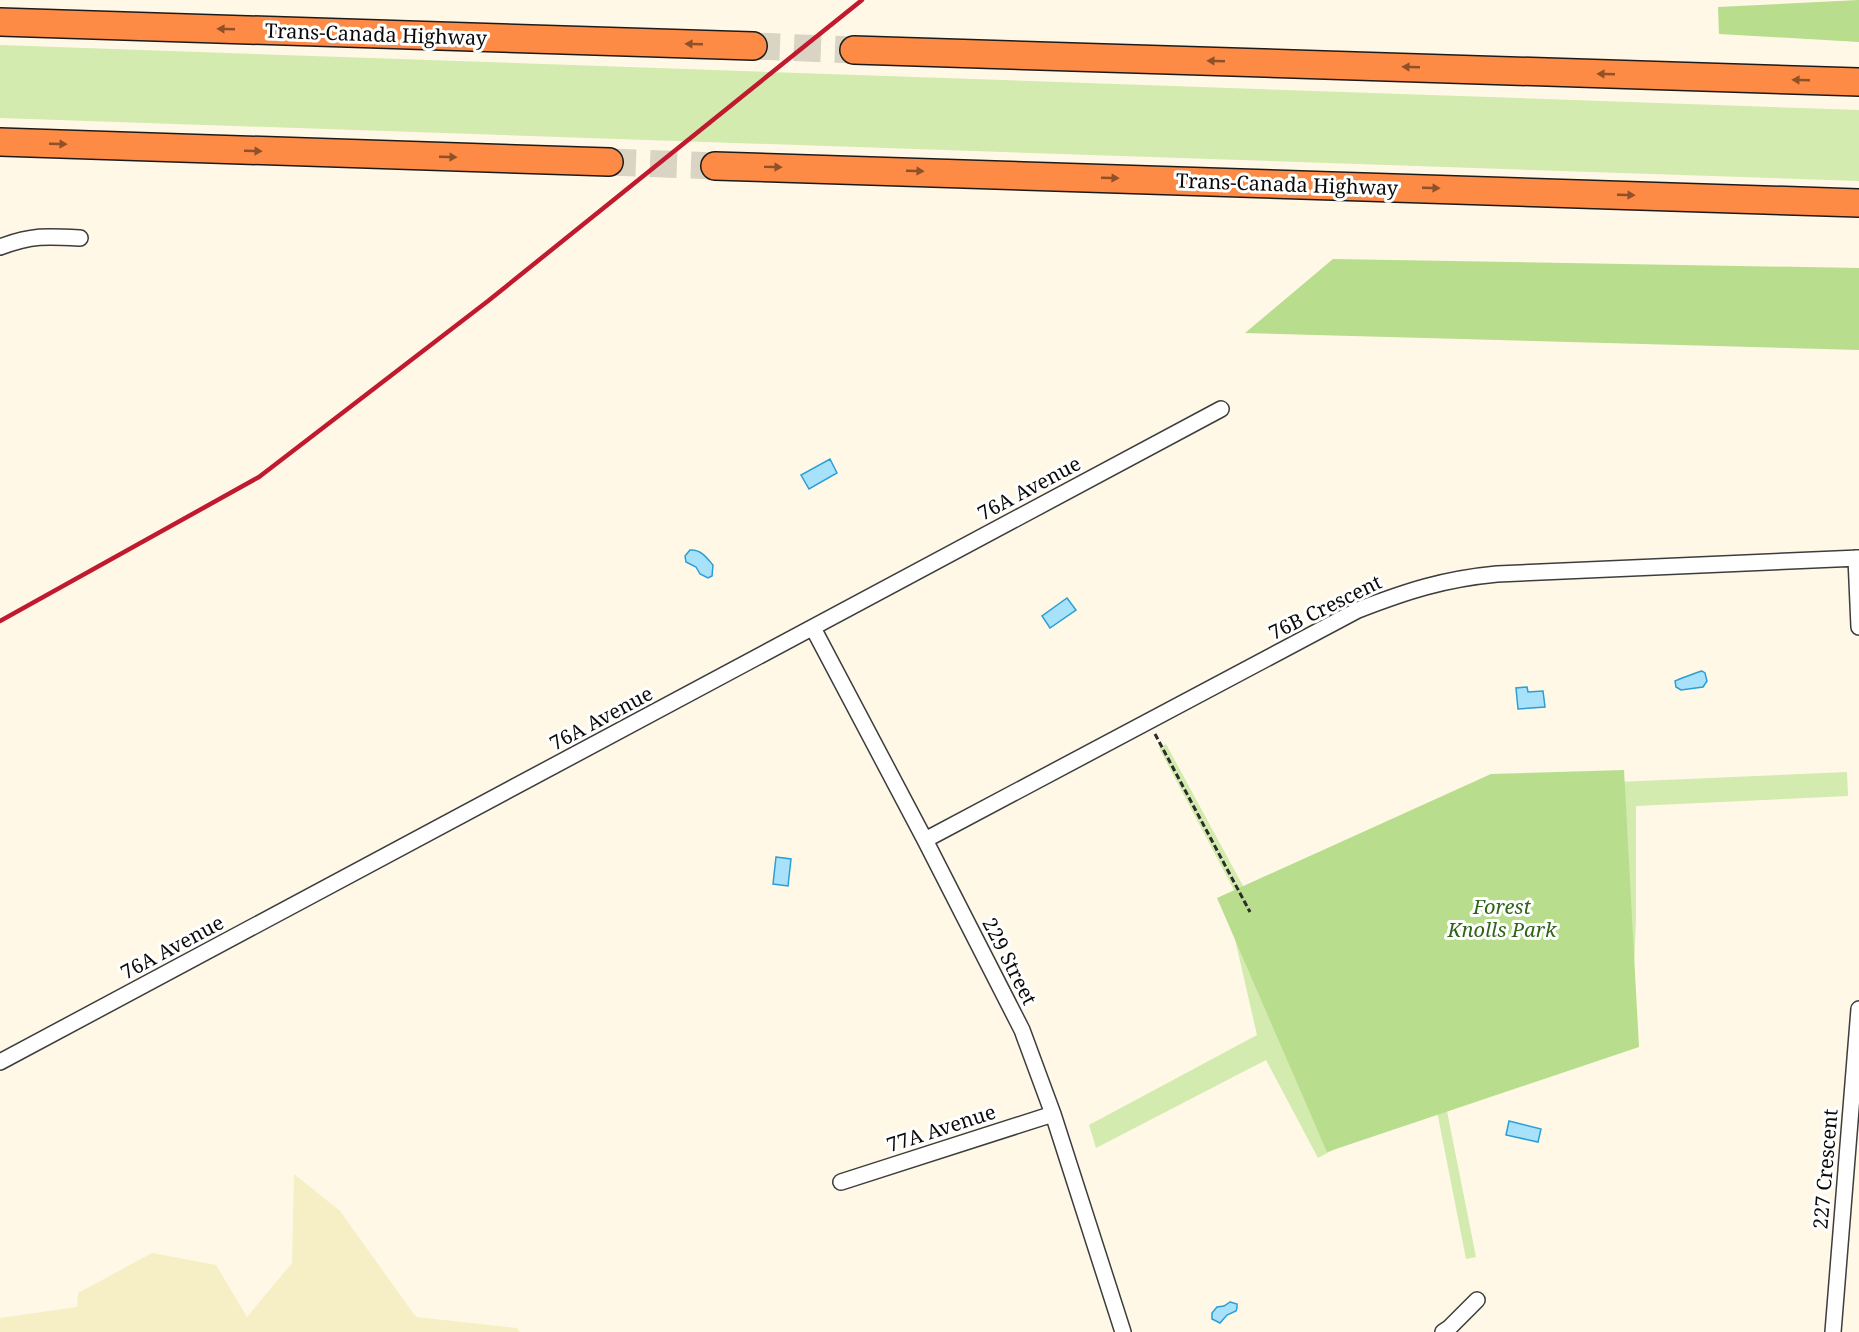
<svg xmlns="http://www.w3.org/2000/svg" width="1859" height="1332" viewBox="0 0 1859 1332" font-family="'Noto Serif',serif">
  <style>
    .farmland { fill: #f6eec5 }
    .green { fill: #d3ebae }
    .forest { fill: #b7dd8d }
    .water { fill: #a7e2fa; stroke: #2a9ed6; stroke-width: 1.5 }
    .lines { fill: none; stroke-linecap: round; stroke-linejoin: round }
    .highway-tunnel { stroke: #dad4c5; stroke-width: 27; stroke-dasharray: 27 14; stroke-linecap: butt }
    .street-casing { stroke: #3d3d3d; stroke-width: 18 }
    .highway-casing { stroke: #1b1b1b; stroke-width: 30 }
    .path { stroke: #2c2c2c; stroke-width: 3; stroke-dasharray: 6 3; stroke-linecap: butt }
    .street { stroke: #fff; stroke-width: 15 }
    .highway { stroke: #fe8b45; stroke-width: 27 }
    .rail { stroke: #c11a2f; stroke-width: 4.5 }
    .oneway { fill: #90512a }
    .labels { text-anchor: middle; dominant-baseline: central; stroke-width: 6; stroke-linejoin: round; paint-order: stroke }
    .street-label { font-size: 20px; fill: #0a0a0a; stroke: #fff }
    .park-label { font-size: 20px; font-style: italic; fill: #2d6417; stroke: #fff }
  </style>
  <rect width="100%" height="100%" fill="#fff8e6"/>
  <path class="farmland" d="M294 1174 340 1211 416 1317 517 1328 520 1332H0V1318L77 1307 78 1293 152 1253 216 1265 247 1317 292 1263Z"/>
  <path class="green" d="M0 45 1859 110V181L0 118Z
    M1166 744 1255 908 1477 788 1847 772 1848 796 1636 806V921L1633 991 1443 1091 1476 1257 1466 1259 1434 1096 1318 1158 1266 1060 1096 1148 1089 1125 1257 1035 1231 922 1246 913 1159 748Z"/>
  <path class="forest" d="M1859 0V42L1719 34 1718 7Z
    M1333 259 1859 268V350L1245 333Z
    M1624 770 1639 1047 1327 1152 1217 898 1491 774Z"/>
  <path class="water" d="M830 459 837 473 809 489 801 475Z
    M690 550C701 549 707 558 713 565L712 576 708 578 700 574 696 567 686 562 685 556Z
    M1067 598 1076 610 1050 628 1042 616Z
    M1702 671 1705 673 1707 681 1703 687 1681 690 1676 687 1675 681C1677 680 1698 672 1702 671Z
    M1527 687 1528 692 1543 691 1545 707 1518 709 1516 688Z
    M776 857 791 859 788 886 773 884Z
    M1509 1121 1541 1129 1538 1142 1506 1135Z
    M1230 1302 1237 1304V1308L1236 1311 1227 1315 1220 1323 1212 1319V1313L1217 1307 1224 1306Z"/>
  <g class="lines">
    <path class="highway-tunnel" d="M753 46 854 50
      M609 162 715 166"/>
    <g class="street-casing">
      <path id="street" d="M0 247C32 235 47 236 80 238
        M1856 558 1859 627
        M813 628 925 840 1022 1030 1053 1114 1123 1332
        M925 840 1358 610C1407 591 1444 579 1497 574L1859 558
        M0 1062 1221 409
        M841 1182 1053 1114
        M1443 1332 1449 1328 1477 1300
        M1833 1332 1859 1009"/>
    </g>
    <g class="highway-casing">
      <path id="highway" d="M0 22 753 46
        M854 50 1859 82
        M0 142 609 162
        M715 166 1859 203"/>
    </g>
    <path class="path" d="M1155 734 1250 912"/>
    <use href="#street" class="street"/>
    <use href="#highway" class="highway"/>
    <path class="rail" d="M0 621 259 477 488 301 862 0"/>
  </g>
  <defs><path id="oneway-solid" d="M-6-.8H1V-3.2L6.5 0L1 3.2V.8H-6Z" transform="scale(1.5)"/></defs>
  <g class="oneway">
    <use href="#oneway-solid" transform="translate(226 29) rotate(-178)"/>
    <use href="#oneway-solid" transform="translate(694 44) rotate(-178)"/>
    <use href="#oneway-solid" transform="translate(1216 61) rotate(-178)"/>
    <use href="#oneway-solid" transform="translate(1411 67) rotate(-178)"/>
    <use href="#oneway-solid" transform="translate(1606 74) rotate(-178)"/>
    <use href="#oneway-solid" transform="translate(1801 80) rotate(-178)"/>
    <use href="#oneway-solid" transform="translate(58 144) rotate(2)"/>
    <use href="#oneway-solid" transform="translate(253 151) rotate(2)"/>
    <use href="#oneway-solid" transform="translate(448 157) rotate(2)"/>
    <use href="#oneway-solid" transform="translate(773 167) rotate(1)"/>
    <use href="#oneway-solid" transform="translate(915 171) rotate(2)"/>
    <use href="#oneway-solid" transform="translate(1110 178) rotate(2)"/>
    <use href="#oneway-solid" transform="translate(1431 188) rotate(2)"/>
    <use href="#oneway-solid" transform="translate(1626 195) rotate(2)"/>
  </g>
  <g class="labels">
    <g class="street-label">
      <text transform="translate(376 34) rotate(2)">Trans-Canada Highway</text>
      <text transform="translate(1287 184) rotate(2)">Trans-Canada Highway</text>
      <text transform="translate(1029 488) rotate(-28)">76A Avenue</text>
      <text transform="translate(1325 607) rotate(-26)">76B Crescent</text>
      <text transform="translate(601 718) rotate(-28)">76A Avenue</text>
      <text transform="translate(172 947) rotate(-28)">76A Avenue</text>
      <text transform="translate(1010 961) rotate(63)">229 Street</text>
      <text transform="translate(941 1128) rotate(-18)">77A Avenue</text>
      <text transform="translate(1825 1169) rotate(-85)">227 Crescent</text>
    </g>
    <g class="park-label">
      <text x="1502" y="906">Forest<tspan x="1502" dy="23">Knolls Park</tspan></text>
    </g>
  </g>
</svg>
